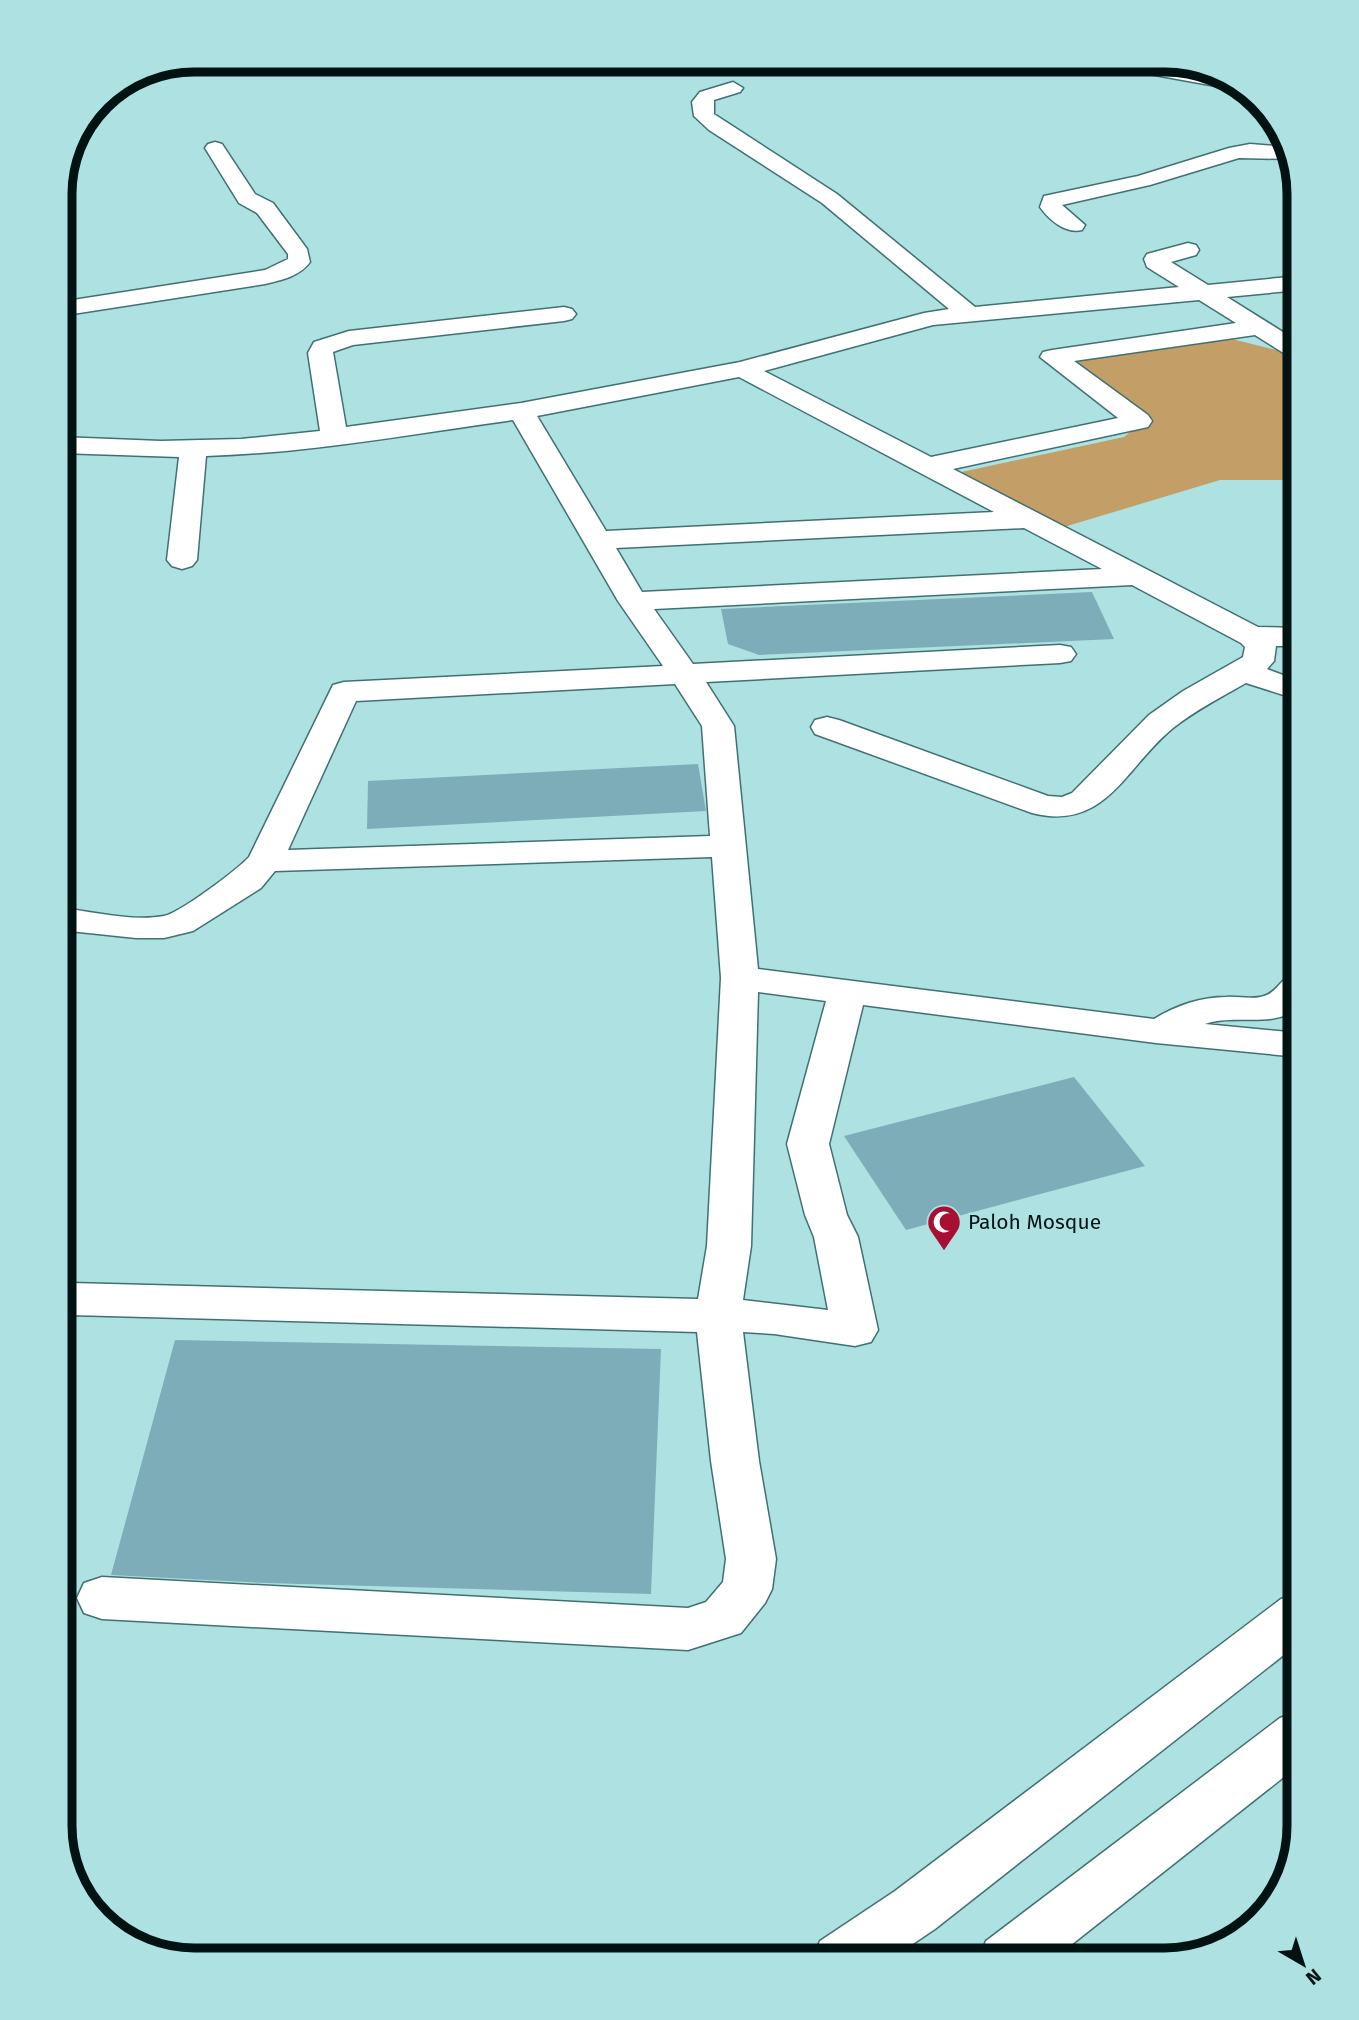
<svg xmlns="http://www.w3.org/2000/svg" width="1359" height="2020" viewBox="0 0 1359 2020" font-family="'Fira Sans',sans-serif">
  <style>
    .green { fill: #c39e66 }
    .building { fill: #7eadba }
    .lines { fill: none; stroke-linecap: round; stroke-linejoin: round }
    .minor-casing { stroke: #407172; stroke-width: 3 }
    .major-casing { stroke: #407172; stroke-width: 3 }
    .minor { fill: #fff; fill-rule: evenodd }
    .major { fill: #fff; fill-rule: evenodd }
    .labels { text-anchor: middle; dominant-baseline: central; stroke-width: 5; stroke-linejoin: round; paint-order: stroke }
    .poi-label { font-size: 21px; fill: #011212; stroke: #ade1e2; text-anchor: start }
    .rim { fill: none; stroke: #011212; stroke-width: 9 }
  </style>
  <rect width="100%" height="100%" fill="#ade1e2"/>
  <path class="green" d="M1224 337 1280 351 1299 363V480H1220L1064 527 957 473 1124 437 1149 417 1065 361Z"/>
  <path class="building" d="M1092 592 1114 639 759 655 728 644 721 609Z
    M698 764 706 811 367 829 368 781Z
    M1074 1077 1145 1166 906 1230 844 1136Z
    M175 1340 661 1349 651 1594 266 1583 111 1575Z"/>
  <g class="lines">
    <g class="minor-casing">
      <path id="minor" d="M1096 60H1133L1229 78 1240 82 1249 92 1105 66 1098 64Z
        M733 82 743 88 740 92 714 100V114L837 194 975 307 1179 287 1147 267 1144 259 1147 254 1188 243 1196 245 1199 250 1196 255 1171 262 1208 285 1299 276V290L1227 297 1299 342V359L1290 357 1255 335 1074 361 1148 415 1152 421 1148 427 953 469 1258 627 1299 628V646H1276L1274 661 1267 669 1299 681V700L1246 683C1221 697 1196 710 1173 728 1125 767 1106 832 1032 813L815 734 811 727 815 720 827 717 839 720 1048 796 1062 797 1072 793 1149 715 1183 691 1243 657 1245 647 1241 643 1132 585 654 609 693 664 1060 645 1071 647 1076 654 1071 661 1060 663 706 682 734 726 758 969 1154 1019C1175 1006 1201 997 1226 997 1238 996 1253 1000 1264 996 1280 991 1279 977 1299 972V1008C1271 1029 1236 1013 1205 1024L1299 1033V1057L1156 1043 863 1005 829 1144 847 1215 858 1237 878 1330 871 1342 855 1346 774 1334 743 1332 759 1461 776 1559 772 1589 765 1603 741 1633 688 1650 102 1619 84 1613 77 1598 84 1583 102 1577 688 1608 706 1602 723 1582 726 1559 711 1461 697 1332 71 1315 60 1318V1286L71 1283 698 1299 707 1246 721 978 712 857 275 871 261 888 193 931 164 938H136L60 930V908C92 911 131 922 164 916 180 913 237 870 249 857L333 685 344 682 663 666 618 601 513 420C411 434 309 453 206 456L197 560 192 566 182 569 172 566 167 560 179 457 60 453V437L161 441 241 439 320 431 308 353 314 342 349 331 564 307 572 309 576 314 572 319 564 321 353 345 333 352 346 427 521 403 740 362 924 313 949 309 822 203 709 130 694 116 692 102 700 92ZM1199 300 1236 323 1052 350 1043 352 1040 357 1118 418 931 457 764 371 933 325ZM739 377 994 512 606 531 537 416ZM1024 528 1102 569 642 592 616 548ZM675 684 702 726 710 836 288 850 356 701ZM758 992 826 1001 787 1144 805 1215 814 1237 828 1310 743 1300 751 1246Z
        M215 142 222 144 255 194 273 203 307 249 310 262C300 276 282 280 265 284L60 316V302L265 270 288 259V254L257 213 239 203 205 148 208 144Z
        M1250 144 1287 147 1290 159 1239 158 1150 185 1062 205 1085 225 1082 230C1066 234 1049 220 1040 207L1044 196 1138 176 1229 148Z"/>
    </g>
    <g class="major-casing">
      <path id="major" d="M1299 1593V1643L935 1929 889 1960H812L820 1941 895 1891 1281 1599Z
        M1299 1711V1765L1052 1960H978L986 1941 1280 1718Z"/>
    </g>
    <use href="#minor" class="minor"/>
    <use href="#major" class="major"/>
  </g>
  <defs>
    <g id="mosque-pin" transform="scale(1.75)"><path d="M0 17L-7.5 6A9.5 9.5 0 1 1 7.5 6Z" fill="#a81033" stroke="#ade1e2"/><path d="M3.5-4.9A6 6 0 1 0 3.5 4.9A5 5 0 1 1 3.5-4.9Z" fill="#fff"/></g>
  </defs>
  <g fill-rule="evenodd">
    <use href="#mosque-pin" x="944" y="1222"/>
  </g>
  <g class="labels">
    <g class="poi-label">
      <text x="968" y="1222">Paloh Mosque</text>
    </g>
  </g>
  <path d="M0 0H1359V2020H0ZM194 72H1165A122 122 0 0 1 1287 194V1826A122 122 0 0 1 1165 1948H194A122 122 0 0 1 72 1826V194A122 122 0 0 1 194 72Z" fill="#ade1e2" fill-rule="evenodd"/>
  <path class="rim" d="M194 72H1165A122 122 0 0 1 1287 194V1826A122 122 0 0 1 1165 1948H194A122 122 0 0 1 72 1826V194A122 122 0 0 1 194 72Z"/>
  <g transform="translate(1303 1964) rotate(141)" stroke="#ade1e2" stroke-width="5" paint-order="stroke">
  <path d="M0-5L12 26L0 18L-12 26Z" fill="#011212"/>
  <text y="-10" font-size="19" font-weight="bold" text-anchor="middle" fill="#011212">N</text>
  </g>
</svg>
